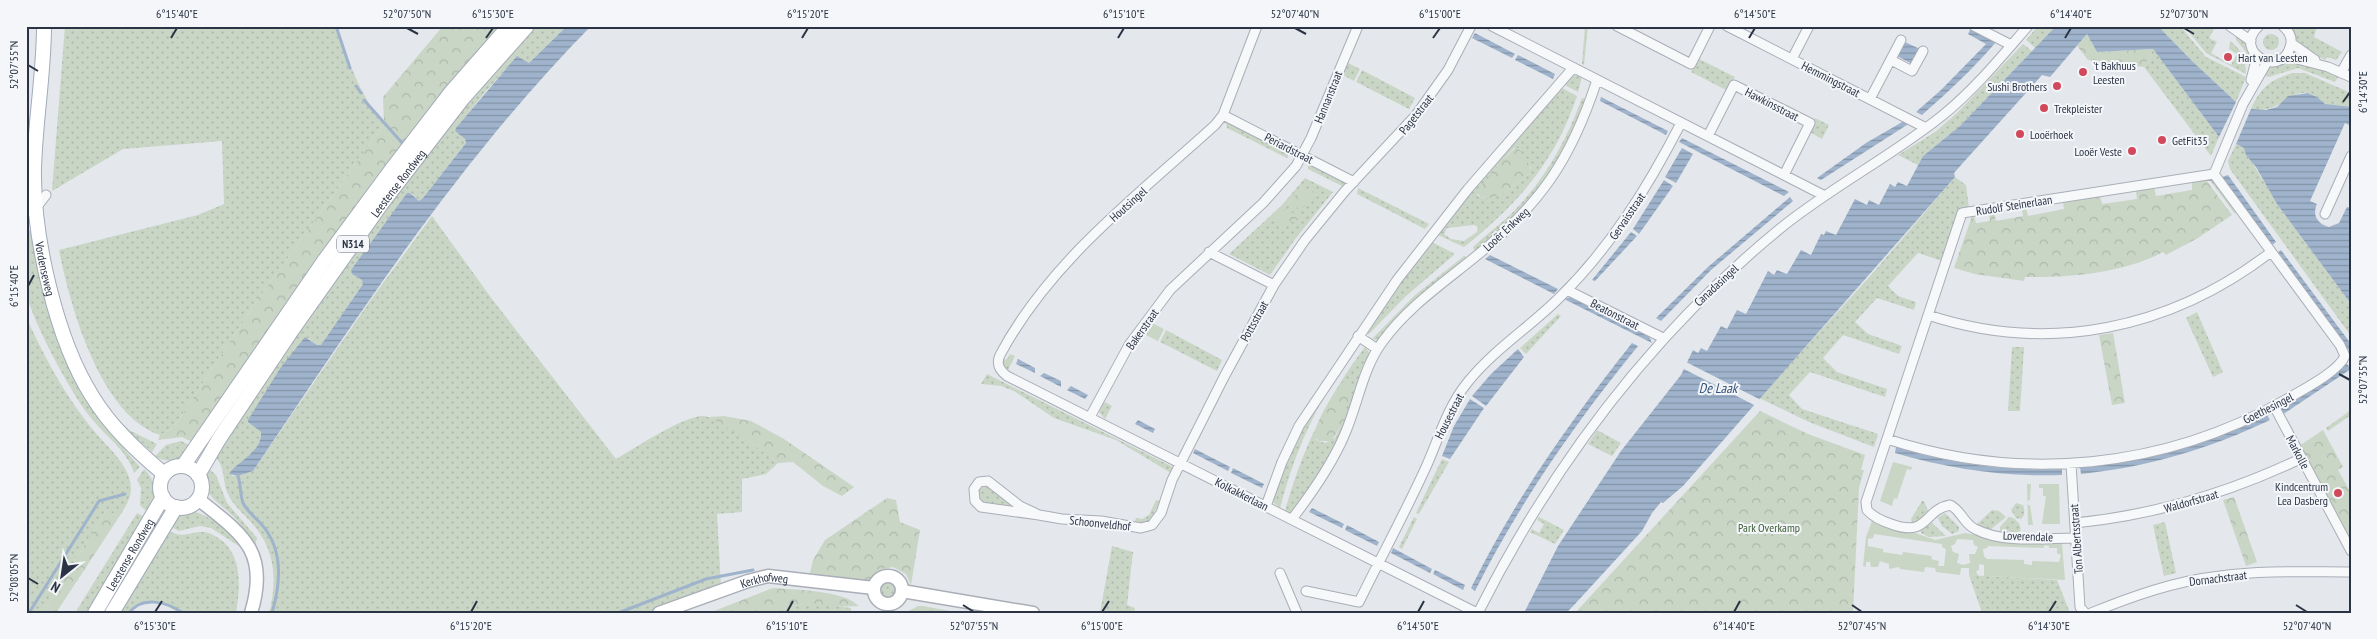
<svg xmlns="http://www.w3.org/2000/svg" width="2377" height="639" viewBox="0 0 2377 639" font-family="'PT Sans Narrow',sans-serif">
  <style>
    .grass { fill: url(#grass-dots); fill-rule: evenodd }
    .forest { fill: url(#forest-crowns) }
    .garden { fill: #c9d6c5; fill-rule: evenodd }
    .water { fill: url(#water-rules) }
    .pier { fill: #e4e7ec }
    .lines { fill: none; stroke-linecap: round; stroke-linejoin: round }
    .stream { stroke: #9fb4cc; stroke-width: 3 }
    .street-casing { stroke: #a9aeb7; stroke-width: 11 }
    .secondary-casing { stroke: #a9aeb7; stroke-width: 15 }
    .primary-casing { stroke: #a3abb8; stroke-width: 16 }
    .street { stroke: #f7f8fa; stroke-width: 9 }
    .secondary { stroke: #fff; stroke-width: 12 }
    .primary { stroke: #fff; stroke-width: 14 }
    .ticks { fill: none; stroke: #2b3445; stroke-width: 2 }
    .poi-dot { fill: #d1495b; stroke: #f4f6f9; stroke-width: 2 }
    .labels { text-anchor: middle; dominant-baseline: central; stroke-width: 4; stroke-linejoin: round; paint-order: stroke }
    .shield { fill: #f4f6f9; stroke: #676e7b; stroke-width: 1 }
    .shield-label { font-size: 11px; font-weight: bold; fill: #2b3445 }
    .poi-label { font-size: 12px; fill: #2b3445; stroke: #f4f6f9; text-anchor: start }
    .street-label { font-size: 12px; fill: #2b3445; stroke: #f4f6f9 }
    .park-label { font-size: 12px; fill: #3f6138; stroke: #f4f6f9 }
    .water-label { font-size: 14px; font-style: italic; fill: #34527a; stroke: #f4f6f9 }
    .neatline { fill: none; stroke: #2b3445; stroke-width: 2 }
    .ticks-label { font-size: 12px; text-anchor: middle; fill: #2b3445 }
  </style>
  <defs>
    <pattern id="grass-dots" width="8" height="8" patternUnits="userSpaceOnUse" patternTransform="scale(1.25)"><rect width="8" height="8" fill="#c9d6c5"/><path d="M2 2h.1M6 6h.1" fill="none" stroke="#adb8ab" stroke-width="1.8" stroke-linecap="round"/></pattern>
    <pattern id="forest-crowns" width="20" height="18" patternUnits="userSpaceOnUse" patternTransform="scale(1.25)"><rect width="20" height="18" fill="#c9d6c5"/><path d="M2 6a3 3 0 1 1 6 0M12 15a3 3 0 1 1 6 0" fill="none" stroke="#adb8ab"/></pattern>
    <pattern id="water-rules" width="6" height="5" patternUnits="userSpaceOnUse" patternTransform="scale(1.25)"><rect width="6" height="5" fill="#9fb4cc"/><path d="M0 2.5h6" fill="none" stroke="#8293a7"/></pattern>
  </defs>
  <rect width="100%" height="100%" fill="#e4e7ec"/>
  <path class="grass" d="M65 26H337C348 61 360 95 384 124L254 305 178 421 171 429 160 435C100 415 70 306 59 250L198 215 224 204 222 141 123 149 52 191Z
    M531 26H567L529 63 517 57 485 92 455 131 465 139 466 143 423 198 419 201 411 193 351 270 352 274 362 280 363 284 321 345H317L308 338 248 422 261 432C262 448 244 464 231 471L232 476H238L253 471 370 301 432 216 492 299 616 459C635 448 683 416 703 416 721 417 763 452 778 463L766 474 742 479V512L717 514 721 586 647 613H269C277 583 276 554 256 528 247 516 233 507 227 492 222 479 226 464 212 455L419 159Z
    M1585 26H1588L1584 65 1582 64Z
    M2038 26H2056L2035 48 2026 40Z
    M2158 26H2180L2206 57 2246 77 2236 102 2191 60Z
    M2184 26H2210L2214 29 2209 38 2217 42 2211 53 2231 65 2237 54 2229 49 2230 41C2242 49 2246 61 2246 74L2206 53Z
    M2290 26H2317L2314 37 2342 52 2336 60 2327 57 2325 60C2308 51 2294 47 2290 26Z
    M2263 42a8 8 0 1 1 16 0a8 8 0 1 1-16 0Z
    M2236 35C2249 44 2253 52 2250 68L2246 52 2236 40Z
    M2023 44 2032 51 1960 126 1923 156 1918 165 1898 155 1935 132 1957 113Z
    M2153 49 2219 137 2211 156 2144 67Z
    M1697 58 1735 77 1728 91 1691 72Z
    M2287 61 2307 64 2338 77 2335 82 2298 68 2269 77 2263 75 2268 68Z
    M1348 63 1360 69 1354 81 1343 75Z
    M1362 70 1415 98 1409 109 1356 82Z
    M2293 73H2305L2351 93V107C2342 107 2331 108 2324 103 2319 100 2315 94 2308 93 2287 90 2282 114 2251 109 2260 88 2271 79 2293 73Z
    M1574 75 1582 77 1578 92 1563 84Z
    M1560 87 1577 96C1555 162 1518 204 1464 247L1436 234 1493 162 1498 166 1477 195 1480 197C1497 203 1516 183 1529 174L1531 168 1520 149 1514 148 1504 159 1499 155ZM1474 225 1478 227 1477 232 1464 241 1451 239 1444 234 1447 228Z
    M1582 98 1587 100 1572 140 1534 198 1475 253 1473 247C1485 235 1499 226 1511 214 1544 181 1566 142 1582 98Z
    M1815 118 1829 125 1822 139 1808 131Z
    M1226 123H1230L1289 153 1287 158 1227 128Z
    M2236 144 2244 148 2262 179 2272 191 2277 204 2351 304V336L2230 169 2228 161Z
    M1309 163 1343 181 1345 185 1342 186 1308 169Z
    M1955 177 1966 185 1969 208 1960 209 1942 261 1918 253 1888 286 1898 296 1916 302 1914 310 1877 298 1855 322 1868 334 1902 346 1899 354 1843 335 1823 358 1837 372 1887 389 1885 397 1810 372 1789 395 1802 409 1878 434 1874 447 1809 422 1759 398 1872 274Z
    M1305 178 1333 192 1296 238 1270 275 1229 254 1282 205ZM1302 188 1317 195 1287 204Z
    M2209 179 2215 181 2236 210 2235 214Z
    M1358 188 1429 224 1425 229 1357 194Z
    M26 227 31 232C46 332 73 392 140 467L134 473C127 449 102 434 88 414 71 393 30 317 26 291 23 271 26 247 26 227Z
    M1430 241 1455 254 1406 296 1368 335 1367 329Z
    M1464 256 1469 258 1379 341 1372 339 1414 296Z
    M2197 312 2223 372 2213 377 2186 318Z
    M1558 314 1561 316 1526 354 1520 348Z
    M26 317C47 362 69 404 103 441 115 454 131 470 131 489 131 499 124 509 119 517L106 510 43 613H26Z
    M1166 330 1222 360 1217 371 1160 342Z
    M1358 344C1359 349 1339 374 1334 381 1308 421 1292 463 1280 508L1274 503C1273 494 1277 486 1280 477 1298 428 1329 387 1358 344Z
    M1365 347 1371 355 1348 419 1344 417 1343 382 1315 430 1316 440 1325 443 1335 438 1340 426 1344 427C1331 459 1313 486 1292 513L1285 511C1302 450 1327 397 1365 347Z
    M2012 347H2024L2020 411H2008Z
    M1010 354 1015 356 1008 370 1002 365 1003 360 1007 359Z
    M987 374 1173 467 1171 473 1116 440 1054 418 1014 391 1001 386 981 384Z
    M1103 401 1112 406 1105 419 1099 412Z
    M2351 410V415L2328 431 2326 428Z
    M111 413 129 430 157 444 152 452 124 427Z
    M1597 430 1621 443 1612 456 1588 444Z
    M181 441 193 447 178 461 163 460 155 456 166 445Z
    M1442 459 1449 462 1419 514 1416 513Z
    M206 466 216 475 227 503 257 538 255 547C249 536 243 527 235 518 217 499 199 496 206 466Z
    M144 469C158 482 156 498 149 514L140 505 141 488 137 480Z
    M988 486 1013 505V507L981 502 978 498 979 491 983 487Z
    M1156 500 1160 501 1153 515 1154 518 1148 522 1134 524 1136 518 1142 519 1149 515Z
    M1922 501H1924L1929 513 1915 524H1912L1911 519Z
    M2016 503 2023 505C2025 510 2025 516 2021 519L2016 518 2011 510Z
    M1992 510 1999 511 2006 517 1990 530 1976 525Z
    M192 511C213 516 232 535 245 550L211 528 200 526 179 531 169 526 178 514Z
    M137 513 147 518 87 613H75Z
    M1945 513 1959 527V531L1952 534 1942 526 1938 518Z
    M1414 517 1417 519 1402 549 1399 547Z
    M1539 517 1564 530 1555 544 1530 532 1532 529 1539 533 1544 524 1537 520Z
    M2009 517C2015 517 2023 526 2020 531L2016 533 2000 531V527Z
    M2165 522 2176 573 2164 576 2153 525Z
    M1932 523 1946 536 1929 537 1921 533V530Z
    M165 529C185 540 185 532 203 532 210 532 215 536 221 540 243 557 240 588 236 613H179L164 604 154 602 134 606 127 613H113Z
    M1112 546 1133 552 1127 605 1135 608 1134 613H1100Z
    M1969 575 2057 580 2070 613H1982Z
    M881 590a7 7 0 1 1 14 0a7 7 0 1 1-14 0Z
    M811 603 851 608V613H788L794 606Z"/>
  <path class="forest" d="M443 26H504L196 444 182 437 158 440 160 435 171 429 178 421 254 305 384 124 383 97Z
    M2087 34 2097 52 2153 49 2144 67 2088 60 2077 46Z
    M1516 147C1523 150 1529 163 1531 170L1529 174C1516 183 1497 203 1480 197L1477 192 1498 166 1493 162 1499 155 1504 159Z
    M2206 180 2232 215 2198 238 2166 255 2163 252C2125 273 2067 278 2025 277L2024 281 1975 274 1954 268 1972 216H1974L1976 223 1990 221 1989 214 1994 213 1996 221 2023 216 2022 209 2026 208 2028 216 2064 209 2063 202 2100 196 2102 204 2137 199 2136 191 2154 187 2156 196 2192 190V182Z
    M1302 188 1317 194 1301 209 1287 204Z
    M1284 209 1304 218 1283 225 1272 217Z
    M1152 323 1164 329 1158 341 1146 335Z
    M2113 333 2125 403 2112 405 2099 335Z
    M1345 381 1350 383 1351 391 1344 416 1348 419 1344 427 1340 426 1332 441H1319L1314 437C1314 426 1335 387 1345 381Z
    M1760 411 1808 434 1865 455 1861 470H1864L1859 488 1853 613H1575Z
    M724 416 751 421 784 439 854 487 842 496 823 486 793 462 778 463 746 439 709 417Z
    M2323 430 2343 467 2338 470 2351 493V541L2299 446Z
    M2234 497 2257 562 2246 566 2223 500Z
    M887 498 896 500 900 522 920 530 911 585 906 574 893 567 878 570 869 582 810 573 813 560 825 540Z
    M106 510 119 517 56 613H43Z
    M773 588C796 590 843 590 859 606L833 607 811 603 794 606 788 613H709Z
    M918 606H923L961 613H905Z"/>
  <path class="garden" d="M1893 462 1912 467 1911 470 1907 469 1897 499 1894 498 1892 506 1880 501Z
    M2027 484H2031L2030 500 2027 501 2028 505H2030L2033 525H2028Z
    M2039 484H2059L2060 524H2042L2046 496H2043V488H2039Z
    M1873 518 1935 540 1965 533 2012 542 2062 543 2065 580 1984 576V565L1979 564V570L1976 571 1978 576 1969 575V568H1961L1960 575 1936 572 1935 568 1925 567 1924 572 1900 569 1899 567 1889 569V564L1880 561 1878 567H1871L1870 562H1866V567L1863 566 1866 537ZM1874 534 1942 544V547L1946 549 1944 566H1938L1939 561 1931 559 1932 556 1903 552 1902 555 1883 552V549L1868 546V539L1873 538ZM1957 539 1973 540 1974 545 1978 547 1975 554H1969L1970 563 1963 565 1957 563 1959 554 1953 552 1951 546 1955 544ZM2045 545 2049 546V548H2057V553L2061 555 2059 562 2032 561V565L2024 564V560L1987 559 1984 556 1983 549 1987 548 1988 546 2043 548Z"/>
  <path class="water" d="M567 26H591C460 159 357 317 253 471L238 476 229 474C236 462 262 453 261 432L248 422V420L281 367 305 337 317 345H321L363 284 362 280 352 274 351 270 407 193H410L419 201 423 198 466 143 465 139 455 131 456 128 517 56 529 63Z
    M2056 26H2158L2191 60 2236 102 2219 137 2153 49 2097 52 2087 34 2050 77 2042 75 1962 164 1954 173 1955 177 1683 486 1663 503 1661 502 1652 513 1642 531 1575 604 1566 613H1524L1558 546 1621 451 1681 375 1693 350 1698 353 1701 348 1707 351 1721 326 1727 329 1737 310 1746 314 1768 271 1774 275 1777 270 1787 274 1801 250 1811 255 1821 234 1824 235 1826 231 1836 235 1855 199 1867 205 1869 200 1879 205 1890 184 1895 187 1898 182 1907 186 1923 156 1960 126Z
    M1971 28 1996 42C1973 69 1948 92 1922 115L1916 112 1941 90 1986 44 1968 34Z
    M1475 33 1515 54 1512 58 1472 38Z
    M1905 42 1920 49 1912 64 1897 56Z
    M1518 55 1555 74 1553 79 1515 60Z
    M2308 93 2317 97 2325 104 2351 107V126L2345 123 2310 201 2317 204C2312 215 2317 224 2329 227L2339 223 2347 207 2351 208V304L2277 204 2256 167 2246 155 2244 148 2236 144 2251 109 2266 110 2277 107 2288 96Z
    M1601 97 1668 131 1666 135 1600 101Z
    M1904 121 1910 123 1821 180 1817 178 1866 143Z
    M1682 138 1789 192 1784 196 1679 142Z
    M1682 148 1693 154 1676 183 1665 177Z
    M2228 175 2276 242 2272 245 2222 177Z
    M1664 180 1673 186 1639 234 1633 229Z
    M1790 197 1793 201 1711 270 1661 321 1656 318 1708 267Z
    M1631 232 1637 236 1595 281 1592 280Z
    M2281 250 2351 344V353L2278 252Z
    M1490 255 1558 289 1554 294 1485 259Z
    M1571 297 1649 336 1652 343 1564 299Z
    M1632 343 1638 346C1575 423 1520 502 1475 591L1471 588C1515 499 1570 421 1632 343Z
    M1518 349 1524 357 1486 406 1472 396 1491 374Z
    M1018 359 1035 368V373L1016 364Z
    M2347 364 2351 369 2282 415 2279 408Z
    M1044 373 1061 381V387L1040 376Z
    M1071 386 1088 395 1085 399 1067 390Z
    M1470 399 1484 408 1450 459 1442 456 1454 426Z
    M2267 415 2270 420C2209 449 2148 467 2081 474L2080 467C2146 461 2208 443 2267 415Z
    M1138 420 1155 429 1153 433 1135 424Z
    M1896 447C1950 464 2006 471 2062 469V475C2006 477 1949 469 1895 453Z
    M1195 449 1230 467 1228 471 1193 453Z
    M1233 468 1264 484 1262 488 1231 473Z
    M1312 508 1344 524 1342 528 1309 512Z
    M1347 525 1379 542 1377 546 1345 530Z
    M1393 548 1432 569 1430 573 1391 553Z
    M1435 570 1465 585 1463 590 1433 574Z"/>
  <path class="pier" d="M1684 361 1761 400 1756 406 1682 368Z"/>
  <g class="lines">
    <path class="stream" d="M336 26 350 68
      M356 86 361 93
      M364 100 403 144
      M238 476C241 485 240 495 243 503 248 513 260 521 266 530 283 554 280 586 272 613
      M29 613 99 501 125 494
      M129 613C142 595 167 602 183 613
      M618 613 706 579 753 570"/>
    <g class="street-casing">
      <path id="street" d="M1257 26 1223 115 1215 125C1137 196 1050 261 1000 355 996 364 999 370 1007 376L1477 613
        M1492 26 1823 195
        M1617 26 1691 64 1710 26
        M1727 26 1926 128
        M1974 26 2011 45
        M2230 26 2251 41
        M2259 26C2231 51 2281 80 2290 47 2293 39 2290 32 2283 26
        M2291 43 2315 60
        M2286 56 2328 67 2351 77
        M1792 59 1809 26
        M1891 60 1912 71 1923 51
        M2341 73 2351 55
        M2251 80 2257 56
        M1870 99 1901 40
        M1223 115 1354 182
        M1708 136 1734 85 1810 123 1784 175
        M2214 174 2243 104 2267 62
        M26 212 36 208 46 195
        M2325 214 2351 156
        M1209 252 1274 285
        M1567 290 1663 338
        M1928 315C2049 355 2171 329 2271 252
        M1358 336 1377 349
        M2274 406 2351 551
        M1090 417 1129 345 1170 290 1263 203 1296 166 1311 138 1358 26
        M1887 439C2022 483 2164 469 2287 399 2302 390 2338 372 2345 356L2340 345 2214 174
        M2071 464 2080 607 2085 613
        M1266 506 1282 462 1299 426 1397 280 1468 189 1573 68
        M1039 515 981 507 975 501 974 489 979 482 988 481 1020 506 1039 515 1062 519 1101 521 1141 528 1152 525 1161 513 1172 480 1224 377 1274 285 1305 240 1345 191 1416 115 1448 70 1471 26
        M1292 519C1312 493 1331 466 1344 436 1358 405 1362 369 1383 341 1408 307 1442 284 1475 257 1540 205 1571 160 1597 80
        M2075 523C2156 515 2229 493 2302 458
        M2075 538C2044 538 2004 544 1975 529 1964 524 1961 510 1950 505 1923 510 1929 538 1891 524 1882 521 1873 517 1867 510L1866 502 1962 213 2214 174
        M1280 573 1297 613
        M1306 591 1359 602C1381 557 1405 513 1426 467 1439 438 1447 408 1467 383 1493 350 1530 327 1559 298 1611 247 1648 187 1681 123
        M1478 613C1553 464 1653 332 1782 227 1833 186 1892 156 1943 115 1975 89 2001 57 2028 26
        M2091 613C2133 596 2175 581 2220 576 2263 570 2307 572 2351 572"/>
    </g>
    <g class="secondary-casing">
      <g id="secondary">
        <path d="M198 499C242 534 270 551 251 613"/>
        <circle cx="888" cy="590" r="14"/>
        <path d="M902 591 1033 613"/>
        <path id="s1" d="M659 613 748 581 768 576 874 588"/>
      </g>
    </g>
    <g class="primary-casing">
      <g id="primary">
        <path id="s2" d="M44 26C44 74 35 122 34 170 33 237 56 339 92 396 110 426 137 451 164 474"/>
        <path d="M183 466 324 261 392 169 452 91 509 26"/>
        <circle cx="181" cy="487" r="21"/>
        <path id="s3" d="M198 475 219 439 290 333 382 203 463 98 527 26"/>
        <path id="s4" d="M95 613 163 497"/>
        <path d="M112 613 176 507"/>
      </g>
    </g>
    <use href="#street" class="street"/>
    <use href="#secondary" class="secondary"/>
    <use href="#primary" class="primary"/>
  </g>
  <path class="ticks" d="M407 28 418 34M1295 28 1306 34M2184 28 2194 34M171 38 177 28M486 38 493 28M802 38 808 28M1118 38 1124 28M1433 38 1440 28M1749 38 1755 28M2065 38 2071 28M28 65 38 71M2343 102 2350 92M28 286 34 275M2339 374 2350 380M28 578 38 584M963 605 974 612M1852 605 1862 612M2296 605 2307 612M155 612 162 601M471 612 477 601M787 612 793 601M1102 612 1109 601M1418 612 1424 601M1734 612 1740 601M2049 612 2056 601"/>
  <g class="poi-dot">
    <circle cx="2228" cy="57" r="5"/>
    <circle cx="2083" cy="72" r="5"/>
    <circle cx="2057" cy="86" r="5"/>
    <circle cx="2044" cy="108" r="5"/>
    <circle cx="2020" cy="134" r="5"/>
    <circle cx="2162" cy="140" r="5"/>
    <circle cx="2132" cy="151" r="5"/>
    <circle cx="2338" cy="493" r="5"/>
  </g>
  <g class="labels">
    <rect class="shield" x="337" y="235.5" width="32" height="17" rx="4"/>
    <g class="shield-label">
      <text x="353" y="244">N314</text>
    </g>
    <g class="poi-label">
      <text x="2238" y="57">Hart van Leesten</text>
      <text x="2093" y="65">'t Bakhuus<tspan x="2093" dy="14">Leesten</tspan></text>
      <text x="2047" y="86" text-anchor="end">Sushi Brothers</text>
      <text x="2054" y="108">Trekpleister</text>
      <text x="2030" y="134">Looërhoek</text>
      <text x="2172" y="140">GetFit35</text>
      <text x="2122" y="151" text-anchor="end">Looër Veste</text>
      <text x="2328" y="486" text-anchor="end">Kindcentrum<tspan x="2328" dy="14">Lea Dasberg</tspan></text>
    </g>
    <g class="street-label">
      <text transform="translate(1831 79) rotate(27)">Hemmingstraat</text>
      <text transform="translate(1328 97) rotate(-68)">Hannanstraat</text>
      <text transform="translate(1772 104) rotate(27)">Hawkinsstraat</text>
      <text transform="translate(1416 114) rotate(-52)">Pagetstraat</text>
      <text transform="translate(1289 148) rotate(27)">Periardstraat</text>
      <text stroke="none"><textPath href="#s3" startOffset="354">Leestense Rondweg</textPath></text>
      <text transform="translate(1128 204) rotate(-42)">Houtsingel</text>
      <text transform="translate(2014 205) rotate(-9)">Rudolf Steinerlaan</text>
      <text transform="translate(1627 216) rotate(-56)">Gervaisstraat</text>
      <text transform="translate(1506 229) rotate(-43)">Looër Enkweg</text>
      <text stroke="none"><textPath href="#s2" startOffset="244">Vordenseweg</textPath></text>
      <text transform="translate(1716 285) rotate(-43)">Canadasingel</text>
      <text transform="translate(1615 314) rotate(27)">Beatonstraat</text>
      <text transform="translate(1254 321) rotate(-61)">Pottsstraat</text>
      <text transform="translate(1142 329) rotate(-55)">Bakerstraat</text>
      <text transform="translate(2268 408) rotate(-27)">Goethesingel</text>
      <text transform="translate(1449 416) rotate(-63)">Housestraat</text>
      <text transform="translate(2298 452) rotate(62)">Markolle</text>
      <text transform="translate(1242 494) rotate(27)">Kolkakkerlaan</text>
      <text transform="translate(2191 501) rotate(-16)">Waldorfstraat</text>
      <text transform="translate(1100 523) rotate(6)">Schoonveldhof</text>
      <text transform="translate(2028 536) rotate(2)">Loverendale</text>
      <text transform="translate(2076 539) rotate(-94)">Ton Albertsstraat</text>
      <text stroke="none"><textPath href="#s4" startOffset="68">Leestense Rondweg</textPath></text>
      <text transform="translate(2218 578) rotate(-7)">Dornachstraat</text>
      <text stroke="none"><textPath href="#s1" startOffset="111">Kerkhofweg</textPath></text>
    </g>
    <g class="park-label">
      <text x="1769" y="527">Park Overkamp</text>
    </g>
    <g class="water-label">
      <text x="1718" y="388">De Laak</text>
    </g>
  </g>
  <rect width="2377" height="639" fill="none" stroke="#f4f6f9" stroke-width="55"/>
  <g transform="translate(62 576) rotate(210)" stroke="#f4f6f9" stroke-width="4" paint-order="stroke">
  <path d="M0-4L9 19L0 12L-9 19Z" fill="#2b3445"/>
  <text y="-8" font-size="14" font-weight="bold" text-anchor="middle" fill="#2b3445">N</text>
  </g>
  <rect x="28" y="28" width="2322" height="584" class="neatline"/>
  <g class="ticks-label">
    <text x="177" y="18">6°15'40"E</text>
    <text x="407" y="18">52°07'50"N</text>
    <text x="493" y="18">6°15'30"E</text>
    <text x="808" y="18">6°15'20"E</text>
    <text x="1124" y="18">6°15'10"E</text>
    <text x="1295" y="18">52°07'40"N</text>
    <text x="1440" y="18">6°15'00"E</text>
    <text x="1755" y="18">6°14'50"E</text>
    <text x="2071" y="18">6°14'40"E</text>
    <text x="2184" y="18">52°07'30"N</text>
    <text transform="translate(14 65) rotate(-90)" y="4">52°07'55"N</text>
    <text transform="translate(2363 92) rotate(-90)" y="4">6°14'30"E</text>
    <text transform="translate(14 286) rotate(-90)" y="4">6°15'40"E</text>
    <text transform="translate(2363 380) rotate(-90)" y="4">52°07'35"N</text>
    <text transform="translate(14 578) rotate(-90)" y="4">52°08'05"N</text>
    <text x="155" y="630">6°15'30"E</text>
    <text x="471" y="630">6°15'20"E</text>
    <text x="787" y="630">6°15'10"E</text>
    <text x="974" y="630">52°07'55"N</text>
    <text x="1102" y="630">6°15'00"E</text>
    <text x="1418" y="630">6°14'50"E</text>
    <text x="1734" y="630">6°14'40"E</text>
    <text x="1862" y="630">52°07'45"N</text>
    <text x="2049" y="630">6°14'30"E</text>
    <text x="2307" y="630">52°07'40"N</text>
  </g>
</svg>
